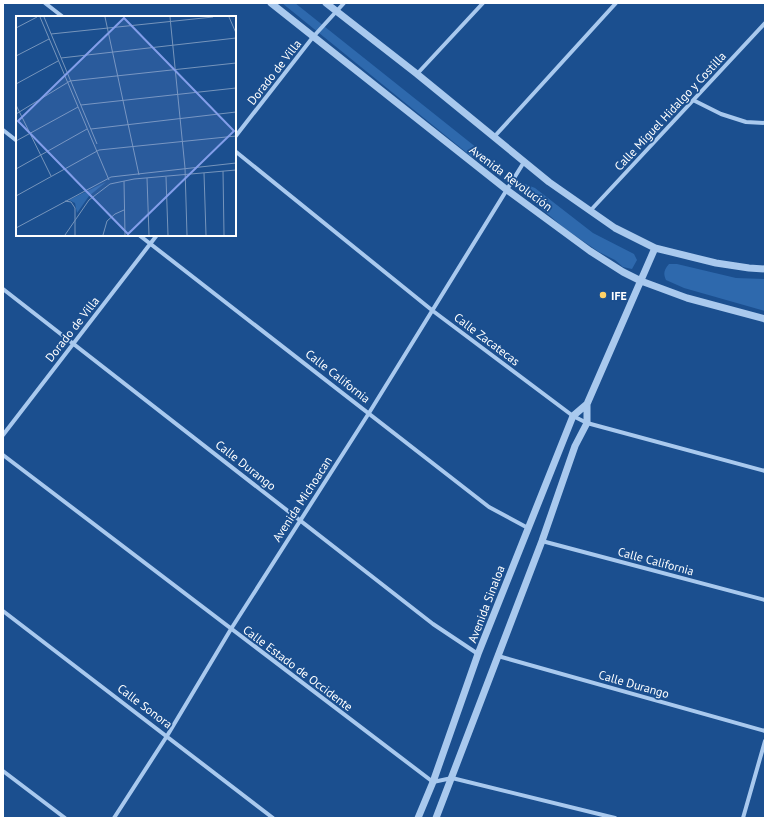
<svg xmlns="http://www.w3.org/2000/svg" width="768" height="821" viewBox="0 0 768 821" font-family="'PT Sans',sans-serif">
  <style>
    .green { fill: #2e69ad }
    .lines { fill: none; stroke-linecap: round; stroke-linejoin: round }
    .minor { stroke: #a9c9ee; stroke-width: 4 }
    .tertiary { stroke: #a9c9ee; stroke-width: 7 }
    .poi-dot { fill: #ffd166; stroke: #1b4f8f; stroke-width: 1.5 }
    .labels { text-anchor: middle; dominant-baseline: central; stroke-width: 3.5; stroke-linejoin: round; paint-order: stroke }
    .street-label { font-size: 12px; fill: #fff; stroke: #1b4f8f }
    .poi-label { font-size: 12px; font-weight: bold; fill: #fff; stroke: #1b4f8f; text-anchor: start }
    .inset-road { fill: none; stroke: #7695bc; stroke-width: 1 }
    .view { fill: #839eea; fill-opacity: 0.15; stroke: #839eea; stroke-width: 2 }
    .inset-edge { fill: none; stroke: #fff; stroke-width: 2 }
  </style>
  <rect width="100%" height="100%" fill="#1b4f8f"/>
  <path class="green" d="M282 3H295L477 148 479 154 476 157H472Z
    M525 184 535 188 593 233 634 254 637 260 632 269 623 267 615 260 599 252 564 228 522 192V188Z
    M669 264H677L736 278 765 279V311L684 288 666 280C663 273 664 270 669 264Z"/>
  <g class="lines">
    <path class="minor" d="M45 3 63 17
      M417 74 483 3
      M695 101 721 114 746 122 765 123
      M3 130 17 141
      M235 137 313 37 344 3
      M494 137 616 3
      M235 151 433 311 573 416 587 423 765 471
      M590 211 765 23
      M139 235 489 507 528 528
      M3 289 433 624 478 654
      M3 435 157 235
      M3 455 433 782 452 778 615 818
      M542 541 765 600
      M3 611 273 818
      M498 656 765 731
      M3 771 65 818
      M114 818 167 736 231 629 369 413 524 162
      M743 818 765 741"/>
    <path class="tertiary" d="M271 3 507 190 590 251 623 272 641 281 687 298 765 319
      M326 3 417 74 549 182 615 228 655 248 716 263 749 268 765 269
      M418 818 433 782 478 654 573 416 587 404
      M436 818 542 541 575 446 587 423V404L655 248"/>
  </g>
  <circle class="poi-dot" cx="603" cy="295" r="4"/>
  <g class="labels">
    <g class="street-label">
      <text transform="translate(274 72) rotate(-52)">Dorado de Villa</text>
      <text transform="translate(670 111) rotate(-47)">Calle Miguel Hidalgo y Costilla</text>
      <text transform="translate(511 178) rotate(37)">Avenida Revolución</text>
      <text transform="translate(72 329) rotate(-52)">Dorado de Villa</text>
      <text transform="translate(487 339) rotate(37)">Calle Zacatecas</text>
      <text transform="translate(338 376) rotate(38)">Calle California</text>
      <text transform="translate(246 465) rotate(38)">Calle Durango</text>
      <text transform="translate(302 499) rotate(-57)">Avenida Michoacan</text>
      <text transform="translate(656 561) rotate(15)">Calle California</text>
      <text transform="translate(486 604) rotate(-69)">Avenida Sinaloa</text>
      <text transform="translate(298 668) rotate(37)">Calle Estado de Occidente</text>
      <text transform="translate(634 684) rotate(16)">Calle Durango</text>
      <text transform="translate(145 706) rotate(37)">Calle Sonora</text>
    </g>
    <g class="poi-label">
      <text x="611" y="295">IFE</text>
    </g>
  </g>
  <g transform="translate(16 16)">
    <rect width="220" height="220" fill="#1b4f8f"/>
    <path d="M90 166 73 180 61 197 59 187 53 184Z" fill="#2e69ad"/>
    <path class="inset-road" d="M24 1 93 164M28 1 81 128M89 1 123 159M154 1 169 152 171 219M213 1 220 17M0 12 21 1M35 18 197 1M0 40 33 23M45 42 220 22M0 68 42 45M0 89 35 160M65 89 220 72M0 98 54 65 220 47M75 113 220 96M0 125 62 91M0 153 71 113M207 155 208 219M188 157 190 219M150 161 152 219M131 162 133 219M108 165 109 219M0 180 83 134 220 120M49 185 55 186 59 192V219M0 212 95 161 220 147M49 219 73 184 94 168 118 163 220 154M87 219 91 205 99 198 108 194"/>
    <path class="view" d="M108 2 218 115 112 218 2 105Z"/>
    <rect width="220" height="220" class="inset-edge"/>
  </g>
  <rect width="768" height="821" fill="none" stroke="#ffffff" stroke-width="8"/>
</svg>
